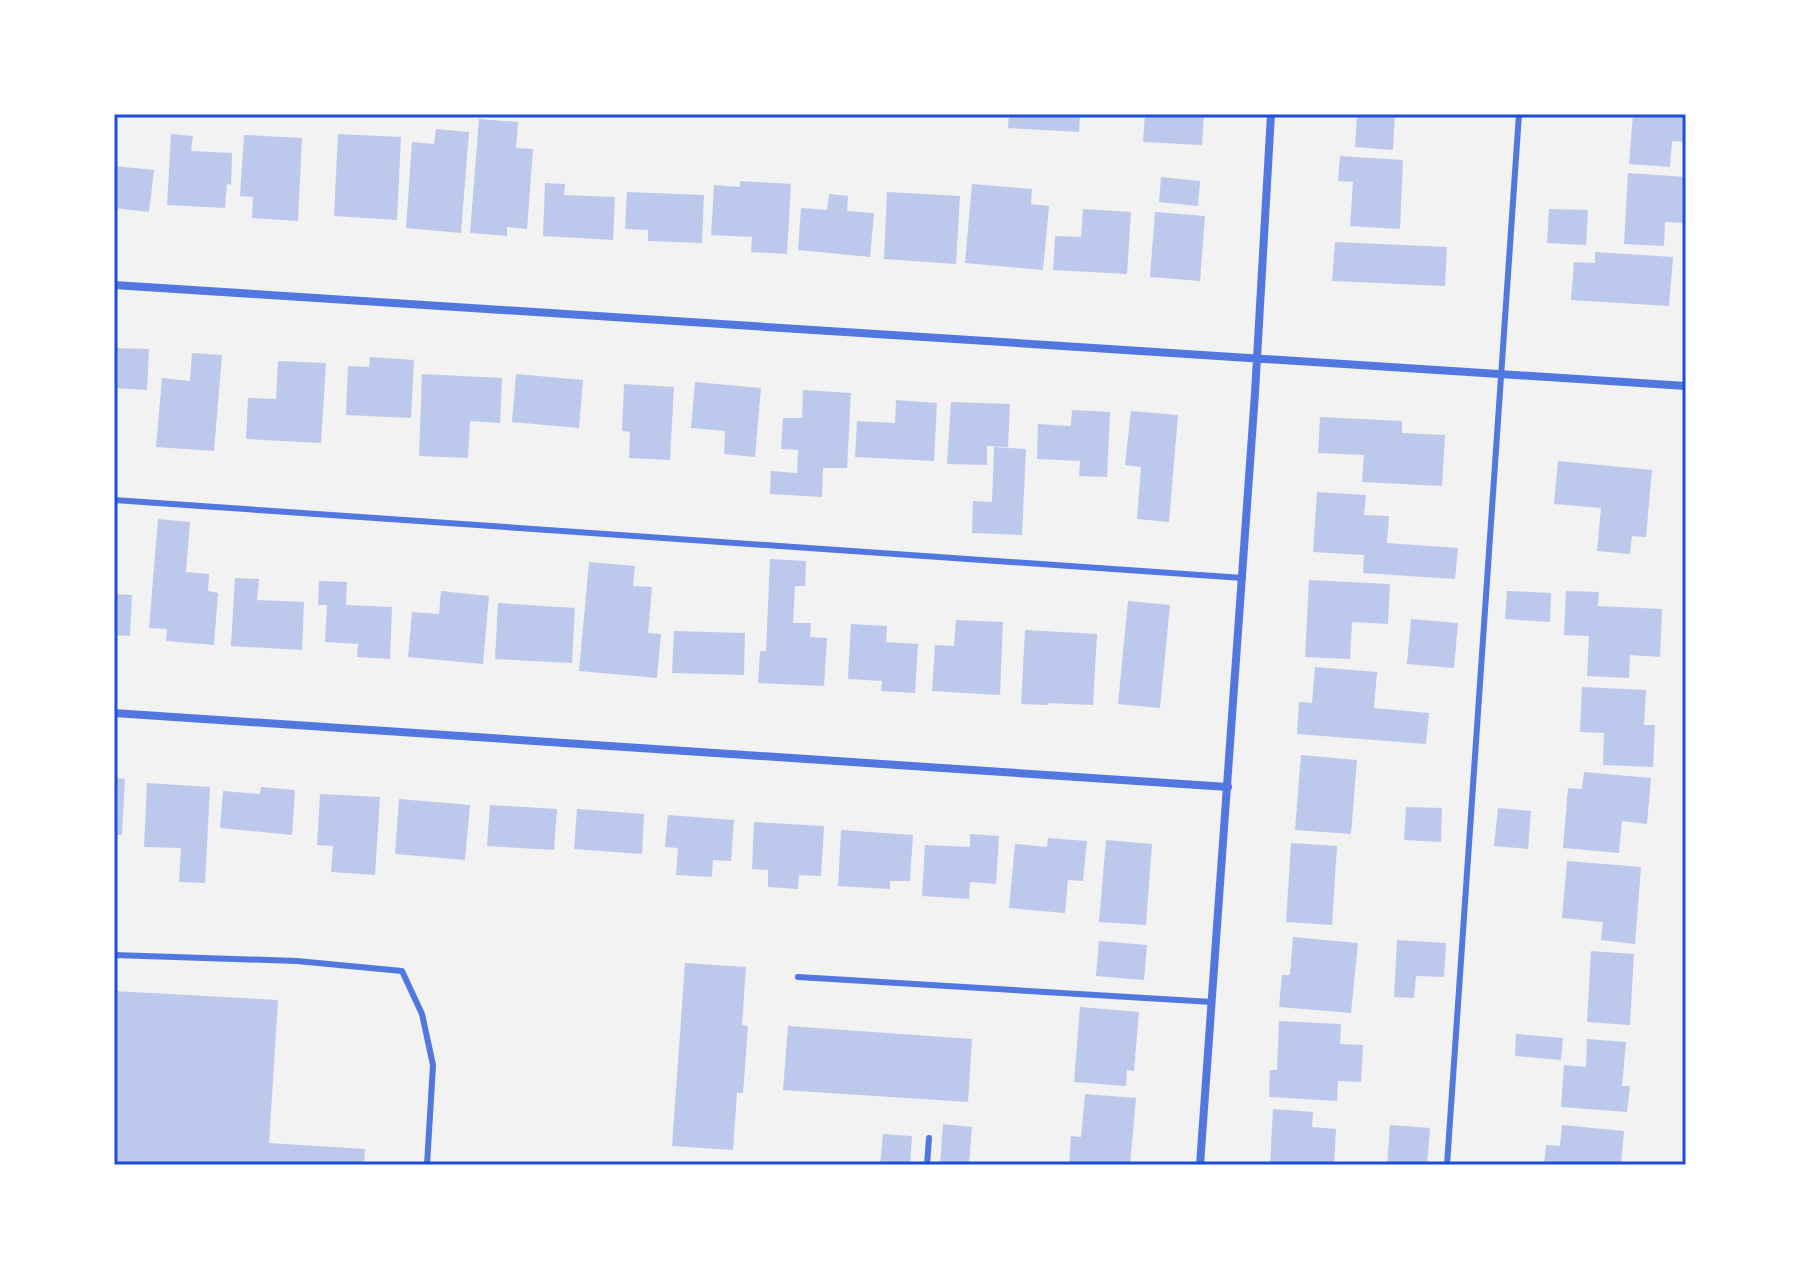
<svg xmlns="http://www.w3.org/2000/svg" width="1800" height="1279" viewBox="0 0 1800 1279" font-family="'Sofia Sans Condensed',sans-serif">
  <style>
    .building { fill: #bdc9ec }
    .lines { fill: none; stroke-linecap: round; stroke-linejoin: round }
    .service { stroke: #5277de; stroke-width: 6 }
    .minor { stroke: #5277de; stroke-width: 8 }
    .neatline { fill: none; stroke: #1d4ed8; stroke-width: 3 }
  </style>
  <rect width="100%" height="100%" fill="#f2f2f2"/>
  <path class="building" d="M1009 114H1080L1079 132 1008 128Z
    M1145 114H1204L1202 145 1143 142Z
    M1357 114H1395L1393 150 1355 147Z
    M1633 114H1686V142L1672 141 1670 167 1629 164Z
    M479 119 518 122 516 148 533 149 527 229 507 227V236L470 233Z
    M436 129 469 132 461 233 406 228 412 142 434 144Z
    M171 134 193 136 191 151 232 153 231 185 227 184 225 208 167 205Z
    M338 134 401 137 397 220 334 216Z
    M244 135 302 138 298 221 252 218 253 197 240 196Z
    M1340 156 1403 160 1400 229 1350 226 1353 182 1338 181Z
    M114 166 154 170 149 212 114 208Z
    M1628 173 1686 177V223L1665 222 1664 246 1624 244Z
    M1161 177 1200 181 1198 206 1159 202Z
    M740 181 791 184 787 254 751 252 752 237 711 235 714 185 740 187Z
    M545 183 565 184 564 195 615 197 613 240 543 236Z
    M972 184 1032 189 1031 204 1049 206 1043 270 965 263Z
    M627 192 704 195 702 243 648 241V230L625 229Z
    M887 192 960 196 956 264 884 259Z
    M829 194 848 196 847 211 874 213 870 257 798 250 801 208 827 210Z
    M1083 209 1131 212 1127 274 1053 270 1055 236 1081 237Z
    M1549 209 1588 210 1586 245 1547 243Z
    M1155 212 1205 216 1200 281 1150 277Z
    M1335 242 1447 247 1445 286 1332 281Z
    M1595 252 1673 257 1669 306 1571 300 1574 262 1595 263Z
    M114 348 149 349 147 390 114 388Z
    M192 353 222 355 214 451 156 447 162 378 190 381Z
    M370 357 414 360 411 418 346 415 348 366 369 367Z
    M278 361 326 363 321 443 246 439 248 398 276 399Z
    M422 374 502 378 500 423 470 421 468 458 419 456Z
    M516 374 583 380 579 428 512 422Z
    M695 382 761 388 755 457 724 454 725 431 691 428Z
    M624 384 674 387 670 460 629 458 630 432 622 431Z
    M803 390 851 393 847 468H823L822 497 770 494 771 471 797 473 798 450 781 449 783 418H802Z
    M896 400 937 403 934 461 855 457 857 421 895 423Z
    M951 402 1010 404 1008 447 987 446V465L947 464Z
    M1072 410 1110 412 1107 477 1079 476 1080 461 1037 459 1038 424 1071 426Z
    M1131 411 1178 415 1169 522 1137 519 1141 467 1125 465Z
    M1320 417 1402 421V433L1445 435 1442 486 1362 482 1364 455 1318 453Z
    M994 447 1026 449 1022 535 972 533 973 501 992 502Z
    M1558 461 1652 470 1646 537 1632 536 1630 554 1597 551 1601 508 1554 504Z
    M1317 492 1366 495 1364 515 1389 516 1387 543 1458 548 1455 579 1363 573 1364 555 1313 552Z
    M158 519 190 522 186 572 209 574 208 591 218 593 214 645 166 641 167 629 149 628Z
    M770 559 806 561 805 586H795L793 623H811L810 637 827 638 824 686 758 683 760 651H766Z
    M589 562 635 566 633 586 652 587 648 633 661 634 657 678 579 671Z
    M235 578 259 579 257 600 304 602 302 650 231 646Z
    M1309 580 1390 584 1388 624 1352 622 1350 659 1305 657Z
    M319 581 347 582 346 605 392 607 390 659 357 657 358 644 325 642 327 605H318Z
    M441 591 489 596 483 664 408 657 412 612 439 614Z
    M1507 591 1551 593 1550 622 1505 619Z
    M1566 591 1599 592 1598 606 1662 609 1660 657 1630 655 1629 678 1587 676 1589 636 1564 635Z
    M114 594 132 595 130 636 114 635Z
    M1128 601 1170 605 1160 708 1118 704Z
    M498 603 575 608 572 663 495 659Z
    M1411 619 1458 623 1454 668 1407 664Z
    M956 620 1003 622 1000 695 932 691 935 645 954 646Z
    M851 624 887 626 886 642 918 644 915 693 881 691 882 681 848 679Z
    M1025 630 1097 634 1093 705 1048 703V705L1021 704Z
    M674 631 745 633 744 675 672 673Z
    M1315 667 1377 672 1374 708 1429 713 1426 744 1297 734 1299 702 1312 703Z
    M1582 687 1646 690 1644 725H1655L1653 767 1603 765 1604 733 1580 732Z
    M1301 755 1357 760 1351 834 1295 830Z
    M1584 772 1651 778 1647 824 1622 821 1619 853 1563 848 1568 788 1582 789Z
    M114 778 125 779 122 835H114Z
    M147 783 210 787 205 883 179 882 181 848 144 847Z
    M261 787 295 790 292 835 220 828 223 791 260 794Z
    M320 794 380 797 375 875 331 872 333 846 317 845Z
    M399 799 470 805 465 860 395 854Z
    M490 805 557 809 554 850 487 846Z
    M1406 807 1442 808 1441 842 1404 840Z
    M1498 808 1531 811 1528 849 1494 846Z
    M577 809 644 814 642 854 574 849Z
    M668 815 734 820 731 861 713 860 712 877 676 875 678 848 665 847Z
    M754 822 824 826 821 876 799 875 798 889 768 887V870L752 869Z
    M841 830 913 835 910 881H890V889L838 886Z
    M970 834 999 836 996 884 970 882 969 899 922 896 925 845 970 847Z
    M1048 838 1087 841 1083 881 1068 880 1065 913 1009 908 1015 844 1047 847Z
    M1106 840 1152 844 1146 925 1099 922Z
    M1291 843 1337 846 1332 925 1286 922Z
    M1567 861 1641 867 1635 944 1601 940 1603 922 1562 918Z
    M1293 937 1358 943 1351 1013 1279 1007 1282 975H1290Z
    M1397 940 1446 943 1444 977 1416 976 1414 998 1394 997Z
    M1099 941 1147 945 1144 980 1096 976Z
    M1591 951 1634 954 1630 1025 1587 1022Z
    M685 963 746 967 742 1025 748 1026 743 1093H737L733 1150 672 1146Z
    M114 991 278 1000 269 1143 365 1149 364 1165H114Z
    M1080 1007 1139 1012 1134 1071 1127 1070 1126 1086 1074 1082Z
    M1279 1021 1341 1024 1340 1044 1363 1045 1361 1082 1338 1081 1337 1101 1269 1097 1270 1070H1277Z
    M788 1026 972 1039 968 1102 783 1090Z
    M1516 1034 1563 1038 1561 1060 1515 1056Z
    M1587 1039 1626 1042 1622 1086H1630L1627 1112 1561 1107 1564 1065 1586 1067Z
    M1085 1094 1136 1098 1130 1165H1069L1071 1136 1081 1137Z
    M1273 1109 1313 1112 1312 1127 1336 1129 1334 1165H1270Z
    M943 1124 972 1127 969 1165H940Z
    M1390 1125 1430 1128 1427 1165H1387Z
    M1562 1125 1624 1131 1621 1165H1544L1546 1145 1560 1146Z
    M883 1134 912 1136 910 1165H880Z"/>
  <g class="lines">
    <path class="service" d="M114 500 1243 578
      M114 955 297 961 402 971 422 1014 433 1065 427 1165
      M798 977 1212 1002
      M927 1165 929 1138
      M1447 1165 1519 114"/>
    <path class="minor" d="M114 285 1686 386
      M114 713 1228 787
      M1200 1165 1255 393 1271 114"/>
  </g>
  <rect width="1800" height="1279" fill="none" stroke="#ffffff" stroke-width="232"/>
  <rect x="116" y="116" width="1568" height="1047" class="neatline"/>
</svg>
